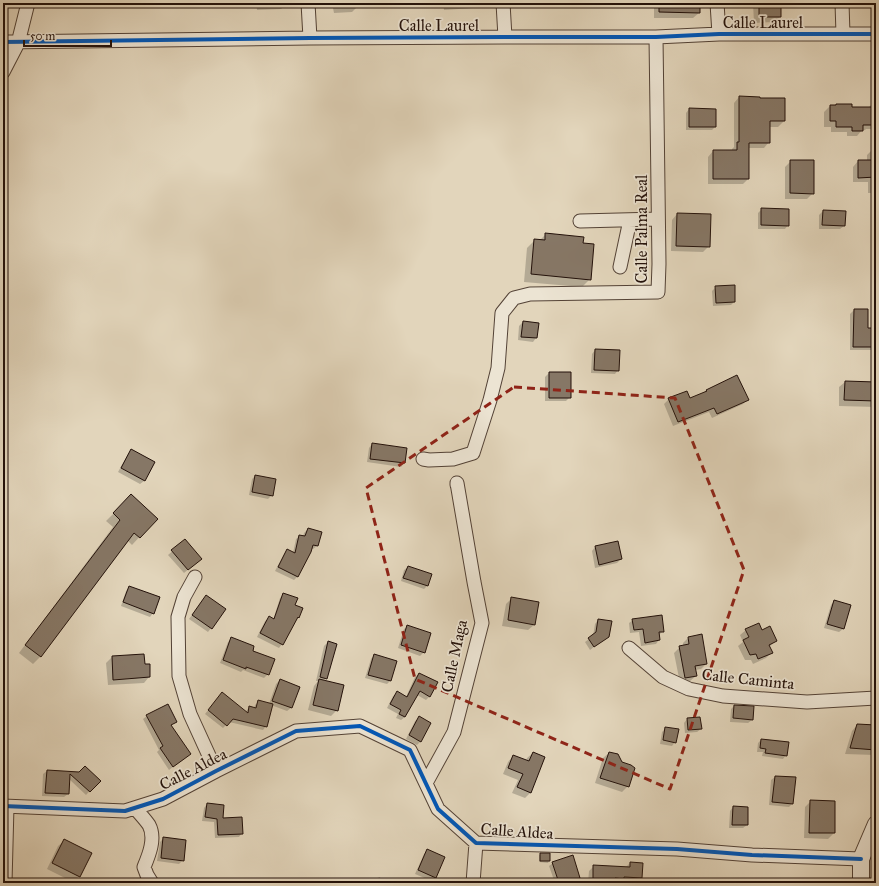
<svg xmlns="http://www.w3.org/2000/svg" width="879" height="886" viewBox="0 0 879 886" font-family="'IM FELL Great Primer',serif">
  <style>
    .shadow { fill: #0003 }
    .building { fill: #867766; stroke: #23110a }
    .lines { fill: none; stroke-linecap: round; stroke-linejoin: round }
    .minor-casing { stroke: #534236; stroke-width: 15 }
    .tertiary-casing { stroke: #534236; stroke-width: 18 }
    .minor { stroke: #ece4d3; stroke-width: 13 }
    .tertiary { stroke: #ece4d3; stroke-width: 16 }
    .cycleway-casing { stroke: #ece4d3; stroke-width: 6 }
    .cycleway { stroke: #0057b8; stroke-width: 4 }
    .marked { fill: none; stroke: #8f2418; stroke-width: 3; stroke-dasharray: 8 5; stroke-linejoin: round }
    .labels { text-anchor: middle; dominant-baseline: central; stroke-width: 3.5; stroke-linejoin: round; paint-order: stroke }
    .street-label { font-size: 16px; fill: #23110a; stroke: #ece4d3 }
  </style>
  <rect width="100%" height="100%" fill="#e2d5bb"/>
  <filter id="stains"><feTurbulence type="fractalNoise" baseFrequency=".005" numOctaves="4"/><feColorMatrix values="0 0 0 0 .2 0 0 0 0 .09 0 0 0 0 .02 0 0 0 .5 -.17"/></filter>
  <radialGradient id="worn" r=".72"><stop offset=".6" stop-color="#630" stop-opacity="0"/><stop offset="1" stop-color="#630" stop-opacity=".3"/></radialGradient>
  <path class="shadow" d="M91 3H108L105 6 92 5Z
    M256 3H287V4L281 9 257 10Z
    M332 3H359L358 6 352 12 334 13Z
    M443 3H478L473 8 444 10Z
    M654 3H699V13L693 18H654Z
    M753 3H780V17L774 22 754 23Z
    M795 3H821L818 5 796 6Z
    M739 97 784 121 778 127H769V142L764 148H748V179L743 184H708V157L713 151H732V149L734 147V103Z
    M836 105 851 108H868L871 105H876V129H866L865 130H862L857 136H847V132H831V127H824V112L830 106H835Z
    M689 109 715 127 712 130H686V113Z
    M872 150H876V193H868V182H853V167L858 161H867V155Z
    M791 161 813 193 807 199H785V167Z
    M762 209 788 225 785 229H758V213Z
    M823 211 844 226 840 229H819V215Z
    M677 214 709 246 703 252 671 251 672 220Z
    M546 234 590 279 582 287 524 282 527 248 535 240 539 241Z
    M876 279V287H874L875 280Z
    M716 287 734 302 731 305 713 306 712 291Z
    M854 310H867V329H876V350H850V314Z
    M523 322 538 324 536 338 533 342 518 340 519 326Z
    M595 350 618 370 615 374 591 373 592 354Z
    M549 373H570V397L566 401H545V377Z
    M845 382 876 383V407L839 406V387Z
    M706 390 748 399 743 404 712 418 709 412 673 426 664 404 669 399H690L703 394Z
    M372 444 406 449 404 463 401 467 367 462 369 448Z
    M131 450 154 463 144 481 140 484 118 472 128 454Z
    M255 476 272 495 268 499 249 495 252 479Z
    M124 503 156 519 132 545 128 541 40 657 33 664 19 653 113 527 106 521Z
    M308 529 317 546 313 549H311L297 577 294 580 275 571 284 554 287 550 293 553 296 539 300 536 303 537 304 533Z
    M185 540 197 562 184 573 168 555Z
    M595 547 621 559 617 563 595 568 592 551Z
    M408 567 427 586 424 589 401 581 404 570Z
    M130 587 153 613 150 617 121 606 126 591Z
    M284 594 294 606 299 617 295 621 282 644 279 648 257 637 265 621 269 618 273 620 280 598Z
    M512 598 534 625 528 630 502 626 506 604Z
    M203 600 211 628 208 632 189 619Z
    M834 601 843 629 839 632 824 628 831 605Z
    M598 620 608 636 590 650 585 642 593 636 595 624Z
    M633 620 663 631 659 635V640L656 644 641 646 639 632 630 633 629 623Z
    M408 626 424 652 420 656 398 648 404 629Z
    M746 630 761 631 776 641 769 647 771 653 766 658 753 664 751 660H745L738 646 743 642 740 635Z
    M688 638 706 664 701 669 695 670 696 676 690 681 680 683 674 653 680 647 683 646V643Z
    M231 639 252 651 268 674 264 678 243 670 241 672 220 663 228 642Z
    M328 642 326 678 323 681 337 710 331 716 308 710 314 686 318 681H316L324 646Z
    M374 655 390 681 387 684 365 678 371 659Z
    M112 657 144 665 149 677 144 683 108 685 106 663Z
    M419 674 430 696 426 700 417 695 405 717 401 720 396 718 398 714 387 708 393 696 397 693 406 697 415 677Z
    M280 680 299 687 291 708 287 711 271 705 266 726 263 730 229 722 223 728 205 714 219 697 246 713V711L250 707 254 708 255 705 258 702 269 704 276 684Z
    M734 706 752 720 748 723 730 722 731 709Z
    M147 716 176 722 170 726 190 754 169 770 157 752 159 750 143 719Z
    M419 718 421 741 417 745 406 739 415 721Z
    M687 719 701 729 697 732 685 733 684 723Z
    M857 725 876 726V753L874 755 845 754 852 731Z
    M666 728 675 742 672 746 660 744 662 732Z
    M761 740 786 755 783 759 762 756 763 752H757L758 743Z
    M533 753 531 792 525 798 512 793 518 780 503 774 508 762 513 756 526 761 527 758Z
    M609 753 628 786 622 792 595 783 603 758Z
    M47 771 80 773 99 781 86 795 69 779 68 794 64 797 42 796 43 774Z
    M775 777 795 778 793 803 789 807 769 805 771 780Z
    M810 802 834 833 828 839 804 838 805 807Z
    M207 804 222 819 242 833 239 837 215 838 214 822 202 821 204 808Z
    M733 807 747 825 743 828H729L730 811Z
    M164 838 183 860 179 864 157 861 160 842Z
    M64 841 79 876 73 882 47 869 58 846Z
    M428 850 435 877 432 881 415 874 424 854Z
    M541 854H549V861L548 863 539 862V855Z
    M553 863 579 878 576 881 569 883H555L549 866Z
    M630 863 642 864 641 878 636 883 619 882 618 883H588L589 871 594 866 626 867Z
    M380 877 382 883H364Z"/>
  <path class="building" d="M659 3H700V13L659 12Z
    M759 3H781V17H759Z
    M739 96 760 97V98H785V121H770V143H749V179H713V150H737V142H739Z
    M836 104H852V107H876V124H871L872 125H863V131H852V127H836V121H830V105H836Z
    M689 108 716 109V127H689Z
    M790 160H814V194L790 193Z
    M858 160H876V177L858 178Z
    M761 208 789 209V226L761 225Z
    M823 210 846 211 845 226 822 225Z
    M677 213 711 214 710 247 676 246Z
    M545 233 584 237 583 243 594 244 591 280 531 274 534 239 545 240Z
    M735 285V302L716 303 715 286Z
    M854 309H868V328H876V347H853Z
    M523 321 539 323 537 338 521 337Z
    M595 349 620 350 619 371 594 370Z
    M549 372H571V398H549Z
    M737 375 749 400 717 414 714 408 678 422 668 398 687 391 690 398 707 391 706 390Z
    M845 381 876 382V401L844 400Z
    M372 443 407 448 405 463 370 459Z
    M131 449 155 462 145 481 121 468Z
    M255 475 276 479 273 496 252 492Z
    M131 494 158 519 140 538 134 533 41 657 25 645 120 520 113 513Z
    M308 528 322 532 318 546 313 545 311 552 298 577 278 567 287 549 295 553 299 535 305 536Z
    M185 539 202 559 188 570 171 550Z
    M618 541 622 559 599 565 595 546Z
    M408 566 432 574 428 586 403 578Z
    M129 586 160 597 154 614 123 602Z
    M283 593 298 598 295 605 303 608 299 618 298 617 283 645 260 633 269 616 274 619Z
    M206 595 226 609 212 629 192 615Z
    M511 597 539 602 535 625 508 620Z
    M834 600 851 605 844 629 827 624Z
    M662 615 664 632H659L660 640 645 643 643 629 634 630 632 619Z
    M598 619 612 621 609 637 594 647 588 638 596 632Z
    M759 623 762 630 770 626 777 641 769 645 773 653 758 659 756 654 750 655 743 640 749 637 745 629Z
    M407 625 431 633 425 653 401 645Z
    M702 634 707 664 695 666 697 676 685 678 679 646 689 644 688 637Z
    M231 637 254 646 253 651 275 659 269 675 246 667V669L223 660Z
    M328 641 337 644 327 679 320 677Z
    M144 654 145 664H150V677L113 680 112 656Z
    M374 654 397 661 391 681 368 675Z
    M419 673 438 682 430 697 420 691 405 717 399 714 401 710 390 704 397 691 407 697Z
    M280 679 300 687 292 708 272 701Z
    M319 679 344 685 338 711 313 705Z
    M222 692 248 713 249 706 256 708 258 700 273 704 267 727 233 719 227 726 208 710Z
    M168 704 177 722 171 725 191 754 173 767 160 748 163 746 146 715Z
    M734 705 754 706 753 720 733 718Z
    M419 716 431 723 421 742 409 735Z
    M700 717 702 729 688 730 687 718Z
    M857 724 876 725V750L850 748Z
    M665 727 679 729 676 743 663 740Z
    M761 739 789 742 787 756 765 753 766 749 760 748Z
    M533 752 545 757 531 793 517 787 523 774 508 768 513 755 529 761Z
    M609 752 618 754 622 762 631 765 635 768 629 787 600 778Z
    M85 766 101 781 90 792 70 774 69 794 45 793 47 770 79 772Z
    M775 776 796 777 793 804 772 802Z
    M810 800 835 801V833H809Z
    M207 803 224 805 223 818 242 817 243 834 218 835 217 819 205 817Z
    M733 806 748 807V825H732Z
    M163 837 186 840 184 861 161 858Z
    M64 839 92 853 80 877 52 863Z
    M427 849 445 857 436 878 418 870Z
    M540 853H550V861H540Z
    M573 855 580 878 563 883H559L552 862Z
    M630 862 643 863 642 878 624 877V879L615 878V883H593V865L630 867Z"/>
  <g class="lines">
    <g class="minor-casing">
      <path id="minor" d="M308 3 310 38
        M503 3 505 37
        M717 3 719 34
        M842 3 843 34
        M3 42 310 38 505 37H656L719 34H876
        M3 72 18 43 28 3
        M580 221 658 219
        M620 267 630 220
        M423 459 429 460 453 459 473 453 490 400 498 368 502 313 514 298 530 294 658 292 659 264 656 37
        M195 577 184 597 178 617 179 676 190 714 216 771
        M629 648 663 677 689 689 723 696 807 702 876 698
        M426 783 454 732 482 623 474 582 457 483V485
        M3 806 125 811 163 799 216 771 296 731 360 726 410 750 438 809 476 843 677 849 752 855 861 859
        M135 808C139 813 145 819 149 825 156 838 149 855 144 867L147 875 152 883
        M5 883 7 806
        M473 883 476 843"/>
    </g>
    <g class="tertiary-casing">
      <path id="tertiary" d="M861 883V859L876 824"/>
    </g>
    <use href="#minor" class="minor"/>
    <use href="#tertiary" class="tertiary"/>
    <g class="cycleway-casing">
      <path id="cycleway" d="M3 42 310 38 505 37H656L719 34H876
        M3 806 125 811 163 799 216 771 296 731 360 726 410 750 438 809 476 843 677 849 752 855 861 859"/>
    </g>
    <use href="#cycleway" class="cycleway"/>
  </g>
  <path class="marked" d="M514 387 675 398 744 570 670 789 415 679 366 488Z"/>
  <g class="labels">
    <g class="street-label">
      <text x="763" y="22">Calle Laurel</text>
      <text x="439" y="25">Calle Laurel</text>
      <text transform="translate(641 229) rotate(-90)">Calle Palma Real</text>
      <text transform="translate(454 656) rotate(-78)">Calle Maga</text>
      <text transform="translate(748 679) rotate(6)">Calle Caminta</text>
      <text transform="translate(193 769) rotate(-27)">Calle Aldea</text>
      <text transform="translate(517 831) rotate(4)">Calle Aldea</text>
    </g>
  </g>
  <rect width="879" height="886" fill="none" stroke="#e2d5bb" stroke-width="16"/>
  <rect x="4" y="4" width="871" height="878" fill="none" stroke="#23110a" stroke-width="2"/>
  <rect x="8" y="8" width="863" height="870" fill="none" stroke="#23110a"/>
  <path d="M24 40v6h87v-6" fill="none" stroke="#23110a" stroke-width="2"/>
  <text x="30" y="40" font-size="12" fill="#23110a" stroke="#ece4d3" stroke-width="3" paint-order="stroke">50 m</text>
  <rect width="100%" height="100%" filter="url(#stains)"/>
  <rect width="100%" height="100%" fill="url(#worn)"/>
</svg>
